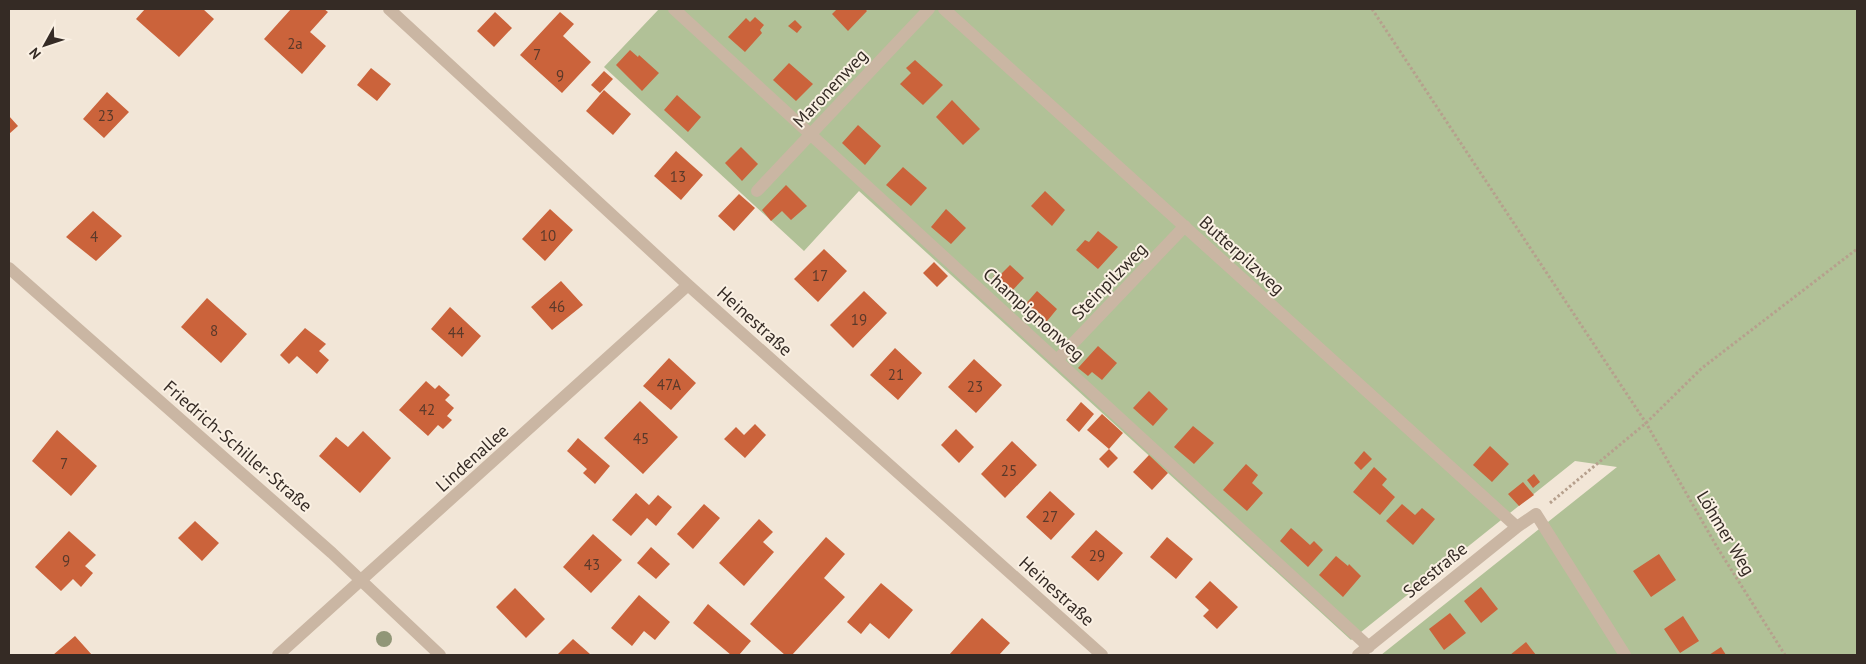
<svg xmlns="http://www.w3.org/2000/svg" width="1866" height="664" viewBox="0 0 1866 664" font-family="'PT Sans',sans-serif">
  <style>
    .green { fill: #b1c197 }
    .building { fill: #cb633b }
    .lines { fill: none; stroke-linecap: round; stroke-linejoin: round }
    .path { stroke: #b6a08d; stroke-width: 3; stroke-dasharray: 2.5 2.5; stroke-linecap: butt }
    .minor { stroke: #cab6a3; stroke-width: 12 }
    .tree { fill: #919677 }
    .labels { text-anchor: middle; dominant-baseline: central; stroke-width: 4; stroke-linejoin: round; paint-order: stroke }
    .number-label { font-size: 15px; fill: #5a392a }
    .street-label { font-size: 18px; fill: #352b25; stroke: #faf0e3 }
  </style>
  <rect width="100%" height="100%" fill="#f2e6d7"/>
  <path class="green" d="M659 9H1857V655H1381L1617 467 1575 461 1351 640 859 191 804 251 604 67Z"/>
  <path class="building" d="M145 9H203L214 19 179 57 136 19Z
    M291 9H324L328 12 310 32 326 46 302 74 264 39Z
    M837 9H865L867 11 848 31 832 14Z
    M495 12 512 28 494 47 477 31Z
    M560 12 574 24 563 36 591 62 562 93 520 55Z
    M755 17 764 25 760 30 762 33 745 52 728 37 746 18 750 22Z
    M795 20 802 27 797 33 788 26Z
    M630 50 638 57 639 55 659 73 642 91 616 65Z
    M915 60 943 85 923 105 900 84 911 73 906 68Z
    M789 63 813 84 796 101 773 80Z
    M371 68 391 84 377 101 357 85Z
    M604 71 613 79 600 93 591 85Z
    M604 90 631 114 613 135 586 111Z
    M107 92 129 112 104 138 83 119Z
    M677 95 701 117 688 132 664 110Z
    M952 100 980 129 963 145 936 117Z
    M9 116 18 126 9 134Z
    M858 125 881 146 865 165 842 143Z
    M741 147 758 164 742 181 725 163Z
    M676 151 703 175 681 200 654 176Z
    M903 167 927 188 911 206 886 185Z
    M786 185 807 206 791 220 782 211 771 221 762 210Z
    M1045 191 1065 210 1052 226 1031 206Z
    M739 194 755 208 734 231 718 216Z
    M550 209 573 230 545 261 522 239Z
    M946 209 966 228 951 244 931 227Z
    M93 211 122 236 96 261 66 237Z
    M1098 231 1118 247 1098 269 1076 250 1085 240 1089 242Z
    M824 249 847 271 818 302 794 279Z
    M934 262 948 276 937 287 923 273Z
    M1010 265 1024 278 1010 293 993 277 998 272 1001 274Z
    M561 281 583 305 552 330 531 307Z
    M864 291 887 313 853 348 830 325Z
    M1037 291 1057 309 1043 326 1023 307Z
    M207 298 247 334 221 363 181 327Z
    M450 307 481 336 462 357 431 329Z
    M305 328 326 344 319 351 329 360 317 374 297 356 289 364 280 355Z
    M1098 346 1117 363 1102 380 1092 372 1088 376 1078 368Z
    M895 348 922 373 898 400 870 375Z
    M669 358 696 383 671 410 643 386Z
    M974 359 1002 385 976 413 948 387Z
    M426 381 435 389 439 385 450 395 445 400 454 408 447 416 452 420 443 429 438 425 428 436 399 410Z
    M1149 391 1168 409 1153 426 1133 408Z
    M640 401 678 437 643 474 604 438Z
    M1081 402 1094 414 1079 432 1066 420Z
    M1102 414 1123 433 1109 449 1118 458 1108 468 1099 459 1109 449 1087 430Z
    M755 424 766 435 745 458 724 439 736 427 744 435Z
    M1193 426 1214 443 1194 464 1174 447Z
    M956 429 974 447 959 463 941 445Z
    M57 430 97 466 71 496 32 461Z
    M363 431 391 458 360 493 319 456 336 437 348 447Z
    M578 438 610 466 595 484 583 473 587 469 567 451Z
    M1012 441 1037 465 1005 498 981 474Z
    M1490 446 1509 464 1492 482 1473 465Z
    M1364 451 1372 459 1361 470 1354 463Z
    M1149 455 1168 473 1152 490 1133 472Z
    M1246 464 1258 475 1252 483 1263 493 1247 511 1223 490Z
    M1374 467 1387 479 1382 485 1395 497 1380 515 1353 492Z
    M1534 474 1540 482 1533 488 1527 480Z
    M1523 482 1534 495 1519 506 1508 494Z
    M1050 491 1075 514 1051 540 1026 517Z
    M636 493 649 505 658 495 672 507 656 526 647 518 631 536 612 520Z
    M704 504 720 518 693 549 677 534Z
    M1402 504 1415 515 1422 508 1435 519 1413 545 1386 521Z
    M759 519 773 532 763 542 774 552 744 586 719 563Z
    M195 521 219 543 202 561 178 538Z
    M1291 528 1310 545 1314 541 1323 550 1308 567 1280 541Z
    M1096 530 1123 553 1098 581 1071 557Z
    M69 531 96 555 85 566 93 573 81 587 73 579 61 591 35 567Z
    M593 534 622 560 591 593 563 567Z
    M826 537 845 554 824 578 845 597 792 655H785L750 624Z
    M1167 537 1193 559 1176 579 1150 557Z
    M651 547 670 564 656 579 637 563Z
    M1659 554 1676 580 1651 597 1633 571Z
    M1336 556 1348 566 1349 564 1361 576 1343 597 1319 575Z
    M1210 581 1238 607 1217 629 1203 616 1209 610 1195 597Z
    M881 583 913 610 889 639 870 623 861 634 847 622Z
    M1481 587 1498 609 1481 623 1464 601Z
    M515 588 545 619 526 638 496 607Z
    M639 595 670 622 655 640 644 631 632 646 611 628Z
    M708 604 751 641 739 655H731L693 623Z
    M1450 613 1466 633 1444 650 1429 629Z
    M1683 616 1699 641 1680 653 1664 629Z
    M982 618 1010 643 999 655H949Z
    M75 636 92 655H53Z
    M573 639 590 654 589 655H557Z
    M1526 642 1536 655H1510Z
    M1721 647 1726 655H1709Z"/>
  <g class="lines">
    <path class="path" d="M1372 9 1646 423 1717 547 1785 655
      M1550 503 1646 423 1702 368 1857 249"/>
    <path class="minor" d="M389 9 688 285 1102 655
      M674 9 1369 647
      M944 9 1517 527
      M757 191 929 9
      M9 268 332 553 440 655
      M1058 359 1185 226
      M278 655 688 285
      M1358 655 1517 527 1536 514 1625 655"/>
  </g>
  <circle class="tree" cx="384" cy="639" r="8"/>
  <g class="labels">
    <g class="number-label">
      <text x="295" y="43">2a</text>
      <text x="537" y="54">7</text>
      <text x="560" y="75">9</text>
      <text x="106" y="115">23</text>
      <text x="678" y="176">13</text>
      <text x="548" y="235">10</text>
      <text x="94" y="236">4</text>
      <text x="820" y="275">17</text>
      <text x="557" y="306">46</text>
      <text x="859" y="319">19</text>
      <text x="214" y="330">8</text>
      <text x="456" y="332">44</text>
      <text x="896" y="374">21</text>
      <text x="669" y="384">47A</text>
      <text x="975" y="386">23</text>
      <text x="427" y="409">42</text>
      <text x="641" y="438">45</text>
      <text x="64" y="463">7</text>
      <text x="1009" y="470">25</text>
      <text x="1050" y="516">27</text>
      <text x="1097" y="555">29</text>
      <text x="66" y="560">9</text>
      <text x="592" y="564">43</text>
    </g>
    <g class="street-label">
      <text transform="translate(830 88) rotate(-47)">Maronenweg</text>
      <text transform="translate(1242 255) rotate(42)">Butterpilzweg</text>
      <text transform="translate(1109 281) rotate(-46)">Steinpilzweg</text>
      <text transform="translate(1034 314) rotate(42)">Champignonweg</text>
      <text transform="translate(755 321) rotate(42)">Heinestraße</text>
      <text transform="translate(238 446) rotate(41)">Friedrich-Schiller-Straße</text>
      <text transform="translate(472 458) rotate(-42)">Lindenallee</text>
      <text transform="translate(1726 533) rotate(59)">Löhmer Weg</text>
      <text transform="translate(1435 570) rotate(-39)">Seestraße</text>
      <text transform="translate(1057 591) rotate(42)">Heinestraße</text>
    </g>
  </g>
  <rect width="1866" height="664" fill="none" stroke="#352b25" stroke-width="20"/>
  <g transform="translate(45 45) rotate(230)" stroke="#faf0e3" stroke-width="4" paint-order="stroke">
  <path d="M0-4L9 19L0 12L-9 19Z" fill="#352b25"/>
  <text y="-8" font-size="14" font-weight="bold" text-anchor="middle" fill="#352b25">N</text>
  </g>
</svg>
